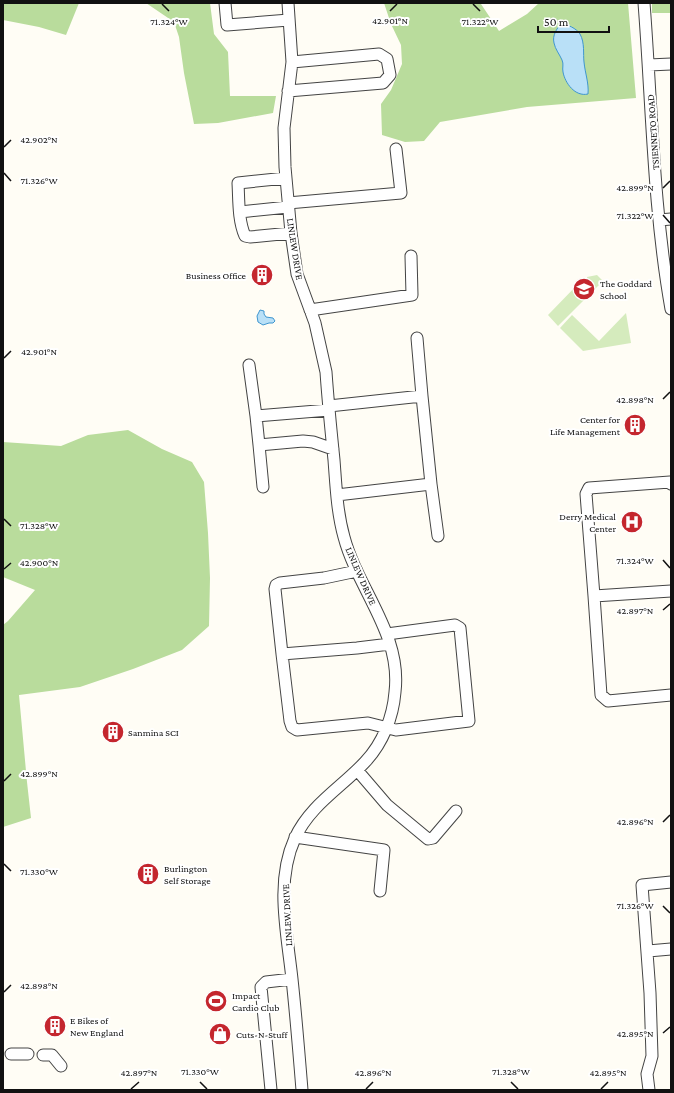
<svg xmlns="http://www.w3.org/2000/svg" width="674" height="1093" viewBox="0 0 674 1093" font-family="'Crimson Pro',serif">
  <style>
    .green { fill: #d5ebbd }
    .forest { fill: #b9dc9c }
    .water { fill: #b9e0f7; stroke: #3f96cf }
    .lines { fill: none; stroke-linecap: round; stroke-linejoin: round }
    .minor-casing { stroke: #444; stroke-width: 13 }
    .minor { stroke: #fff; stroke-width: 11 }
    .ticks { fill: none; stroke: #111; stroke-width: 1.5 }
    .labels { text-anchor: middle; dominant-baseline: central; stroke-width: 4; stroke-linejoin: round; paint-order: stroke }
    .street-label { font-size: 10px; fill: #111; stroke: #fff }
    .poi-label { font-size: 10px; fill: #111; stroke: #fff; text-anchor: start }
    .ticks-label { font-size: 10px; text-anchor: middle; fill: #111; stroke: #fff; stroke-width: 4; stroke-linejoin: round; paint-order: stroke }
  </style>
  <rect width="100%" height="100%" fill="#fffdf5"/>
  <path class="green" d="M597 275 603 281 558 326 548 315 580 282H588L587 277Z
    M626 313 631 343 583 351 560 328 572 315 599 341Z"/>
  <path class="forest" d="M3 3H79L66 35 39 27 3 20Z
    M146 3H210L214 34 228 52 230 96H276L273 113 218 123 194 124 184 73 179 37 174 22Z
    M384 3H478L481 4 499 31 527 14 539 3H628L636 98 527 107 440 122 424 141 405 142 382 135 381 104 391 90 402 64 401 45 391 24Z
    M652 3H671V13H652Z
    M128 430 162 449 192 462 204 482 208 533 210 578 209 626 182 650 133 669 80 687 19 695 27 782 31 818 3 827V625L8 621 35 590 3 577V442L61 446 88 435Z"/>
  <path class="water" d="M561 23C568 25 576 28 580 34 585 43 583 54 584 62 585 73 589 83 588 94 575 97 565 83 563 72 562 68 564 64 562 60 560 55 555 49 554 43 552 35 557 29 561 23Z
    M260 310 264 311V314L266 317 273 318 275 321 273 323H269L263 325 258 322 257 316Z"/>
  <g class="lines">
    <g class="minor-casing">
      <path id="minor" d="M225 3 227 25 289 20
        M288 3 292 62 284 128 285 167 291 233 297 274 315 323 326 372C328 401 331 431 334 460 336 486 337 512 344 537 358 590 402 634 395 692 393 717 383 743 365 762 342 787 310 805 295 838 275 882 287 932 292 979 296 1016 299 1053 302 1090
        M644 3C652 105 653 208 671 309
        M649 65 671 64
        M288 91 383 83 390 75 387 59 379 54 292 62
        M286 178 238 183C239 200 238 220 245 236L250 237 291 233
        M288 203 401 193 396 149
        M240 212 288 207
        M659 220 671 219
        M310 310 412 295 411 256
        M417 338 422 396
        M249 365 256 416
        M329 406 422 396 431 484 337 495
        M329 410 256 416 259 445 303 441 313 442 333 449
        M259 445 263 487
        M431 484 438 536
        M671 591 594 596 601 695 608 701 671 695
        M594 596 586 494 589 488 670 482 671 484
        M387 634 455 625 460 628 469 721 396 730 368 723 297 730 292 727 290 721 282 654 357 648 390 644
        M282 654 275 589 276 585 280 583 324 578 357 571
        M357 770 387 805 428 839 433 838 456 811
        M295 837 384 850 380 891
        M648 951 671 949
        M11 1054H28
        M43 1055H52L61 1066
        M271 1090 261 987 266 982 292 979
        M649 1090 647 1074 652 1056 650 993 642 885 671 882"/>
    </g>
    <use href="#minor" class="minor"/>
  </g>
  <path class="ticks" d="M162 4 169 11M473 4 480 11M390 11 397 4M4 147 11 140M4 173 11 181M663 188 670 181M663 215 670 223M4 358 11 351M663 399 670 392M4 519 11 526M663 560 670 568M4 569 11 563M663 610 670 604M4 781 11 774M663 822 670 815M4 864 11 871M663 906 670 913M4 992 11 985M663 1033 670 1027M200 1082 207 1089M511 1082 518 1089M131 1089 139 1082M366 1089 373 1082M601 1089 608 1082"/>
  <defs>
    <g id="building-disc" transform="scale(1.15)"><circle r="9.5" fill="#c4262e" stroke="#fff"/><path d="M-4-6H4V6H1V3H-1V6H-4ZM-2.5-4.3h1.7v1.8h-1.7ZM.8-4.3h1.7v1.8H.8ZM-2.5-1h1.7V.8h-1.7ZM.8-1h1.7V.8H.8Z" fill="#fff"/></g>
    <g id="school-disc" transform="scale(1.15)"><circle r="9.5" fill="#c4262e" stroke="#fff"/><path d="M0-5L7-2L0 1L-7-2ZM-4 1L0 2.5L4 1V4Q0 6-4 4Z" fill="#fff"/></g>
    <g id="hospital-disc" transform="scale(1.15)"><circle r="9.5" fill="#c4262e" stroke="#fff"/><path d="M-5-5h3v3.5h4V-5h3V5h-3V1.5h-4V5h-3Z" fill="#fff"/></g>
    <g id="stadium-disc" transform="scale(1.15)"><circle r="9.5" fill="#c4262e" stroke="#fff"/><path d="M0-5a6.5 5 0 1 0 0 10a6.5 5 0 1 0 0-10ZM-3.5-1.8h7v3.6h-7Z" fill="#fff"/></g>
    <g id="shop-disc" transform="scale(1.15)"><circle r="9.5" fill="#c4262e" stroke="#fff"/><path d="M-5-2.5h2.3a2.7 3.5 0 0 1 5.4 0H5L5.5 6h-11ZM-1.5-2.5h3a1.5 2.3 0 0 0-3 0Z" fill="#fff"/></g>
  </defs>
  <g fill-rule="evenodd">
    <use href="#building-disc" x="262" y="275"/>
    <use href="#school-disc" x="584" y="289"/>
    <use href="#building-disc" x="635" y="425"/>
    <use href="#hospital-disc" x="632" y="522"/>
    <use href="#building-disc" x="113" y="732"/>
    <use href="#building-disc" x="148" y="874"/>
    <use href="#stadium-disc" x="216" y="1001"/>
    <use href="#building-disc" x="55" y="1026"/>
    <use href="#shop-disc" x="220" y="1034"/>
  </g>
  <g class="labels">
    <g class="street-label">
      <text transform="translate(653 132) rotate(-94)">TSIENNETO ROAD</text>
      <text transform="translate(295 249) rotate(81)">LINLEW DRIVE</text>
      <text transform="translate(361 576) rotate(66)">LINLEW DRIVE</text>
      <text transform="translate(287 915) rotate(-93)">LINLEW DRIVE</text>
    </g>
    <g class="poi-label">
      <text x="246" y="275" text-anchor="end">Business Office</text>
      <text x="600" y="283">The Goddard<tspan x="600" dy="12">School</tspan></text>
      <text x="620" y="419" text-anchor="end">Center for<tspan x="620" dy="12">Life Management</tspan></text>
      <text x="616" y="516" text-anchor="end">Derry Medical<tspan x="616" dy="12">Center</tspan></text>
      <text x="128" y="732">Sanmina SCI</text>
      <text x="164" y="868">Burlington<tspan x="164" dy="12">Self Storage</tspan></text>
      <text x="232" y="995">Impact<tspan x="232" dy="12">Cardio Club</tspan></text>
      <text x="70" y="1020">E Bikes of<tspan x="70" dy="12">New England</tspan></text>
      <text x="236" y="1034">Cuts-N-Stuff</text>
    </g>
  </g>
  <g class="ticks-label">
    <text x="390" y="24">42.901°N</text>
    <text x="480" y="25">71.322°W</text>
    <text x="169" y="25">71.324°W</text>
    <text x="39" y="143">42.902°N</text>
    <text x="39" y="184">71.326°W</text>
    <text x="635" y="191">42.899°N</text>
    <text x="635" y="219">71.322°W</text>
    <text x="39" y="355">42.901°N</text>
    <text x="635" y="403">42.898°N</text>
    <text x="39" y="529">71.328°W</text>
    <text x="635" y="564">71.324°W</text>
    <text x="39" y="566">42.900°N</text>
    <text x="635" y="614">42.897°N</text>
    <text x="39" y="777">42.899°N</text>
    <text x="635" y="825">42.896°N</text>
    <text x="39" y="875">71.330°W</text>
    <text x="635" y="909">71.326°W</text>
    <text x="39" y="989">42.898°N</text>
    <text x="635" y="1037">42.895°N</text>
    <text x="200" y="1075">71.330°W</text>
    <text x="511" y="1075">71.328°W</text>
    <text x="139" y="1076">42.897°N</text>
    <text x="373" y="1076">42.896°N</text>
    <text x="608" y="1076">42.895°N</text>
  </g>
  <rect width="674" height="1093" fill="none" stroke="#111111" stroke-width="8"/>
  <path d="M538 26v6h71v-6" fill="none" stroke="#111111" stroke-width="2"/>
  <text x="544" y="26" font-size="12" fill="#111111" stroke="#ffffff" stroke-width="3" paint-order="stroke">50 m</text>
</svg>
